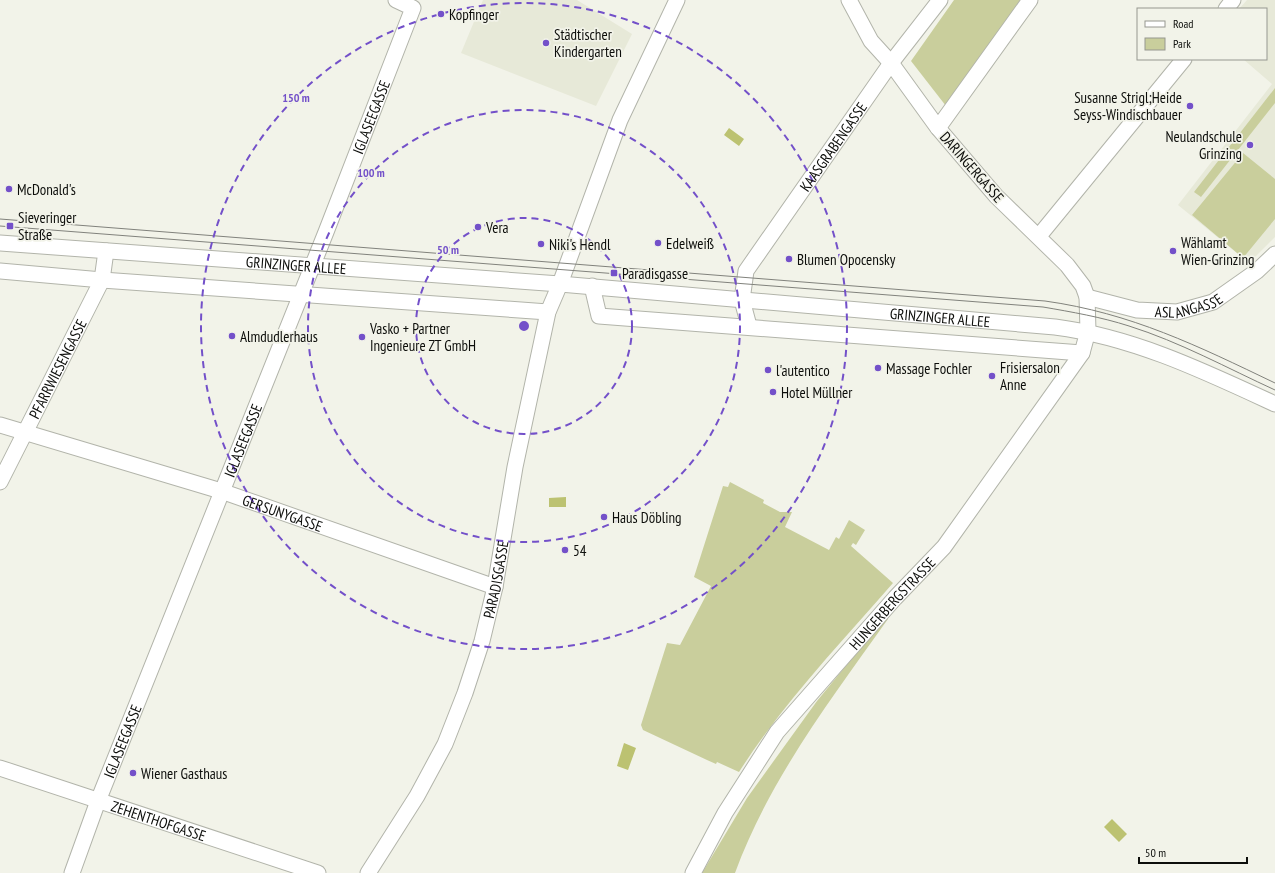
<svg xmlns="http://www.w3.org/2000/svg" width="1275" height="873" viewBox="0 0 1275 873" font-family="'PT Sans Narrow',sans-serif">
  <style>
    .built { fill: #e7e9d8 }
    .green { fill: #c9ce9c }
    .water { fill: #bcc271 }
    .lines { fill: none; stroke-linecap: round; stroke-linejoin: round }
    .minor-casing { stroke: #b2b4aa; stroke-width: 17 }
    .minor { stroke: #fff; stroke-width: 15 }
    .tram { stroke: #81827c; stroke-width: 1 }
    .ring { fill: none; stroke: #7350c9; stroke-width: 2; stroke-dasharray: 7 5 }
    .poi-dot { fill: #7350c9; stroke: #f2f3e9; stroke-width: 1.5 }
    .labels { text-anchor: middle; dominant-baseline: central; stroke-width: 3.5; stroke-linejoin: round; paint-order: stroke }
    .poi-label { font-size: 15px; fill: #0d0e0b; stroke: #f2f3e9; text-anchor: start }
    .street-label { font-size: 15px; fill: #0d0e0b; stroke: #f2f3e9 }
    .centre { fill: #7350c9; stroke: #f2f3e9; stroke-width: 2 }
    .ring-label { font-size: 12px; text-anchor: middle; font-weight: bold; fill: #7350c9; stroke: #f2f3e9; stroke-width: 3.5; stroke-linejoin: round; paint-order: stroke }
  </style>
  <rect width="100%" height="100%" fill="#f2f3e9"/>
  <path class="built" d="M483 0H577L632 34 596 106 461 53Z
    M1247 0H1275V237L1249 263 1178 205 1272 84 1243 59H1266V9H1239Z"/>
  <path class="green" d="M954 0H1022L946 106 911 61Z
    M1275 88V103L1201 197 1194 192Z
    M1243 153 1275 179V219L1243 258 1192 215Z
    M730 482 764 500 763 503 780 512H792L785 527 829 550 836 537 839 539 849 520 865 530 856 545 853 543 851 546 893 583C840 644 783 703 739 772L717 762 716 764 707 760 643 730 641 725 667 643 680 645 711 586 694 577 723 486 728 487Z
    M886 617 888 619C831 699 769 780 735 873H702L747 798 817 701Z"/>
  <path class="water" d="M729 128 744 139 739 146 724 135Z
    M566 497V507H549V498Z
    M624 743 636 748 628 770 617 766Z
    M1112 819 1127 834 1119 842 1104 827Z"/>
  <g class="lines">
    <g class="minor-casing">
      <g id="minor">
        <path d="M1226 9 1233 0"/>
        <path d="M938 128 1030 0"/>
        <path d="M1039 236 1184 59"/>
        <path id="s1" d="M0 243 560 284 1055 327C1133 337 1204 371 1275 404"/>
        <path d="M0 271 102 280 548 312"/>
        <path d="M592 286 599 316 1082 353"/>
        <path id="s2" d="M1087 297 1137 310 1177 312 1213 302 1257 271 1275 254"/>
        <path id="s3" d="M749 326 742 300 746 271 891 63 940 0"/>
        <path id="s4" d="M0 425 221 491 495 587"/>
        <path id="s5" d="M0 482 102 280 106 251"/>
        <path id="s6" d="M0 768 318 873"/>
        <path id="s7" d="M72 873 98 801 326 232 413 8 396 0"/>
        <path id="s8" d="M368 873 417 796 445 744 465 693 482 641 495 587 515 467 548 312 560 284 620 120 677 0"/>
        <path id="s9" d="M693 873 725 813 777 732 895 598 944 547 1082 353 1088 331 1087 297 1083 286 1067 265 996 196 938 128 891 63 871 41 849 0"/>
      </g>
    </g>
    <use href="#minor" class="minor"/>
    <path class="tram" d="M0 219 1045 301C1131 313 1198 346 1275 383
      M0 226 1043 307C1072 312 1101 317 1129 326 1180 342 1227 368 1275 390"/>
  </g>
  <g class="ring">
    <circle cx="524" cy="326" r="108"/>
    <circle cx="524" cy="326" r="216"/>
    <circle cx="524" cy="326" r="323"/>
  </g>
  <g class="poi-dot">
    <circle cx="441" cy="14" r="4"/>
    <circle cx="546" cy="43" r="4"/>
    <circle cx="1190" cy="106" r="4"/>
    <circle cx="1250" cy="145" r="4"/>
    <circle cx="9" cy="189" r="4"/>
    <rect x="6" y="222" width="8" height="8" rx="2"/>
    <circle cx="478" cy="227" r="4"/>
    <circle cx="658" cy="243" r="4"/>
    <circle cx="541" cy="244" r="4"/>
    <circle cx="1173" cy="251" r="4"/>
    <circle cx="789" cy="259" r="4"/>
    <rect x="610" y="269" width="8" height="8" rx="2"/>
    <circle cx="232" cy="336" r="4"/>
    <circle cx="362" cy="337" r="4"/>
    <circle cx="878" cy="368" r="4"/>
    <circle cx="768" cy="370" r="4"/>
    <circle cx="992" cy="376" r="4"/>
    <circle cx="773" cy="392" r="4"/>
    <circle cx="604" cy="517" r="4"/>
    <circle cx="565" cy="550" r="4"/>
    <circle cx="133" cy="773" r="4"/>
  </g>
  <g class="labels">
    <g class="poi-label">
      <text x="449" y="14">Kopfinger</text>
      <text x="554" y="34">Städtischer<tspan x="554" dy="17">Kindergarten</tspan></text>
      <text x="1182" y="97" text-anchor="end">Susanne Strigl;Heide<tspan x="1182" dy="17">Seyss-Windischbauer</tspan></text>
      <text x="1242" y="136" text-anchor="end">Neulandschule<tspan x="1242" dy="17">Grinzing</tspan></text>
      <text x="17" y="189">McDonald's</text>
      <text x="18" y="217">Sieveringer<tspan x="18" dy="17">Straße</tspan></text>
      <text x="486" y="227">Vera</text>
      <text x="1181" y="242">Wählamt<tspan x="1181" dy="17">Wien-Grinzing</tspan></text>
      <text x="666" y="243">Edelweiß</text>
      <text x="549" y="244">Niki's Hendl</text>
      <text x="797" y="259">Blumen Opocensky</text>
      <text x="622" y="273">Paradisgasse</text>
      <text x="370" y="328">Vasko + Partner<tspan x="370" dy="17">Ingenieure ZT GmbH</tspan></text>
      <text x="240" y="336">Almdudlerhaus</text>
      <text x="1000" y="367">Frisiersalon<tspan x="1000" dy="17">Anne</tspan></text>
      <text x="886" y="368">Massage Fochler</text>
      <text x="776" y="370">l'autentico</text>
      <text x="781" y="392">Hotel Müllner</text>
      <text x="612" y="517">Haus Döbling</text>
      <text x="573" y="550">54</text>
      <text x="141" y="773">Wiener Gasthaus</text>
    </g>
    <g class="street-label">
      <text stroke="none"><textPath href="#s7" startOffset="813">IGLASEEGASSE</textPath></text>
      <text stroke="none"><textPath href="#s3" startOffset="208">KAASGRABENGASSE</textPath></text>
      <text transform="translate(972 167) rotate(49)">DARINGERGASSE</text>
      <text stroke="none"><textPath href="#s1" startOffset="297">GRINZINGER ALLEE</textPath></text>
      <text stroke="none"><textPath href="#s2" startOffset="104">ASLANGASSE</textPath></text>
      <text stroke="none"><textPath href="#s1" startOffset="943">GRINZINGER ALLEE</textPath></text>
      <text stroke="none"><textPath href="#s5" startOffset="127">PFARRWIESENGASSE</textPath></text>
      <text stroke="none"><textPath href="#s7" startOffset="465">IGLASEEGASSE</textPath></text>
      <text stroke="none"><textPath href="#s4" startOffset="296">GERSUNYGASSE</textPath></text>
      <text stroke="none"><textPath href="#s8" startOffset="323">PARADISGASSE</textPath></text>
      <text stroke="none"><textPath href="#s9" startOffset="337">HUNGERBERGSTRASSE</textPath></text>
      <text stroke="none"><textPath href="#s7" startOffset="141">IGLASEEGASSE</textPath></text>
      <text stroke="none"><textPath href="#s6" startOffset="167">ZEHENTHOFGASSE</textPath></text>
    </g>
  </g>
  <circle cx="524" cy="326" r="6" class="centre"/>
  <g class="ring-label">
    <text x="296" y="102">150 m</text>
    <text x="371" y="177">100 m</text>
    <text x="448" y="254">50 m</text>
  </g>
  <rect x="1137" y="8" width="130" height="52" fill="#f2f3e9" stroke="#969790"/>
  <rect x="1145" y="21" width="20" height="6" fill="#ffffff" stroke="#969790"/>
  <text x="1173" y="28" font-size="12" fill="#0d0e0b">Road</text>
  <rect x="1145" y="38" width="20" height="12" fill="#c9ce9c" stroke="#969790"/>
  <text x="1173" y="48" font-size="12" fill="#0d0e0b">Park</text>
  <path d="M1139 857v6h108v-6" fill="none" stroke="#0d0e0b" stroke-width="2"/>
  <text x="1145" y="857" font-size="12" fill="#0d0e0b" stroke="#f2f3e9" stroke-width="3" paint-order="stroke">50 m</text>
</svg>
